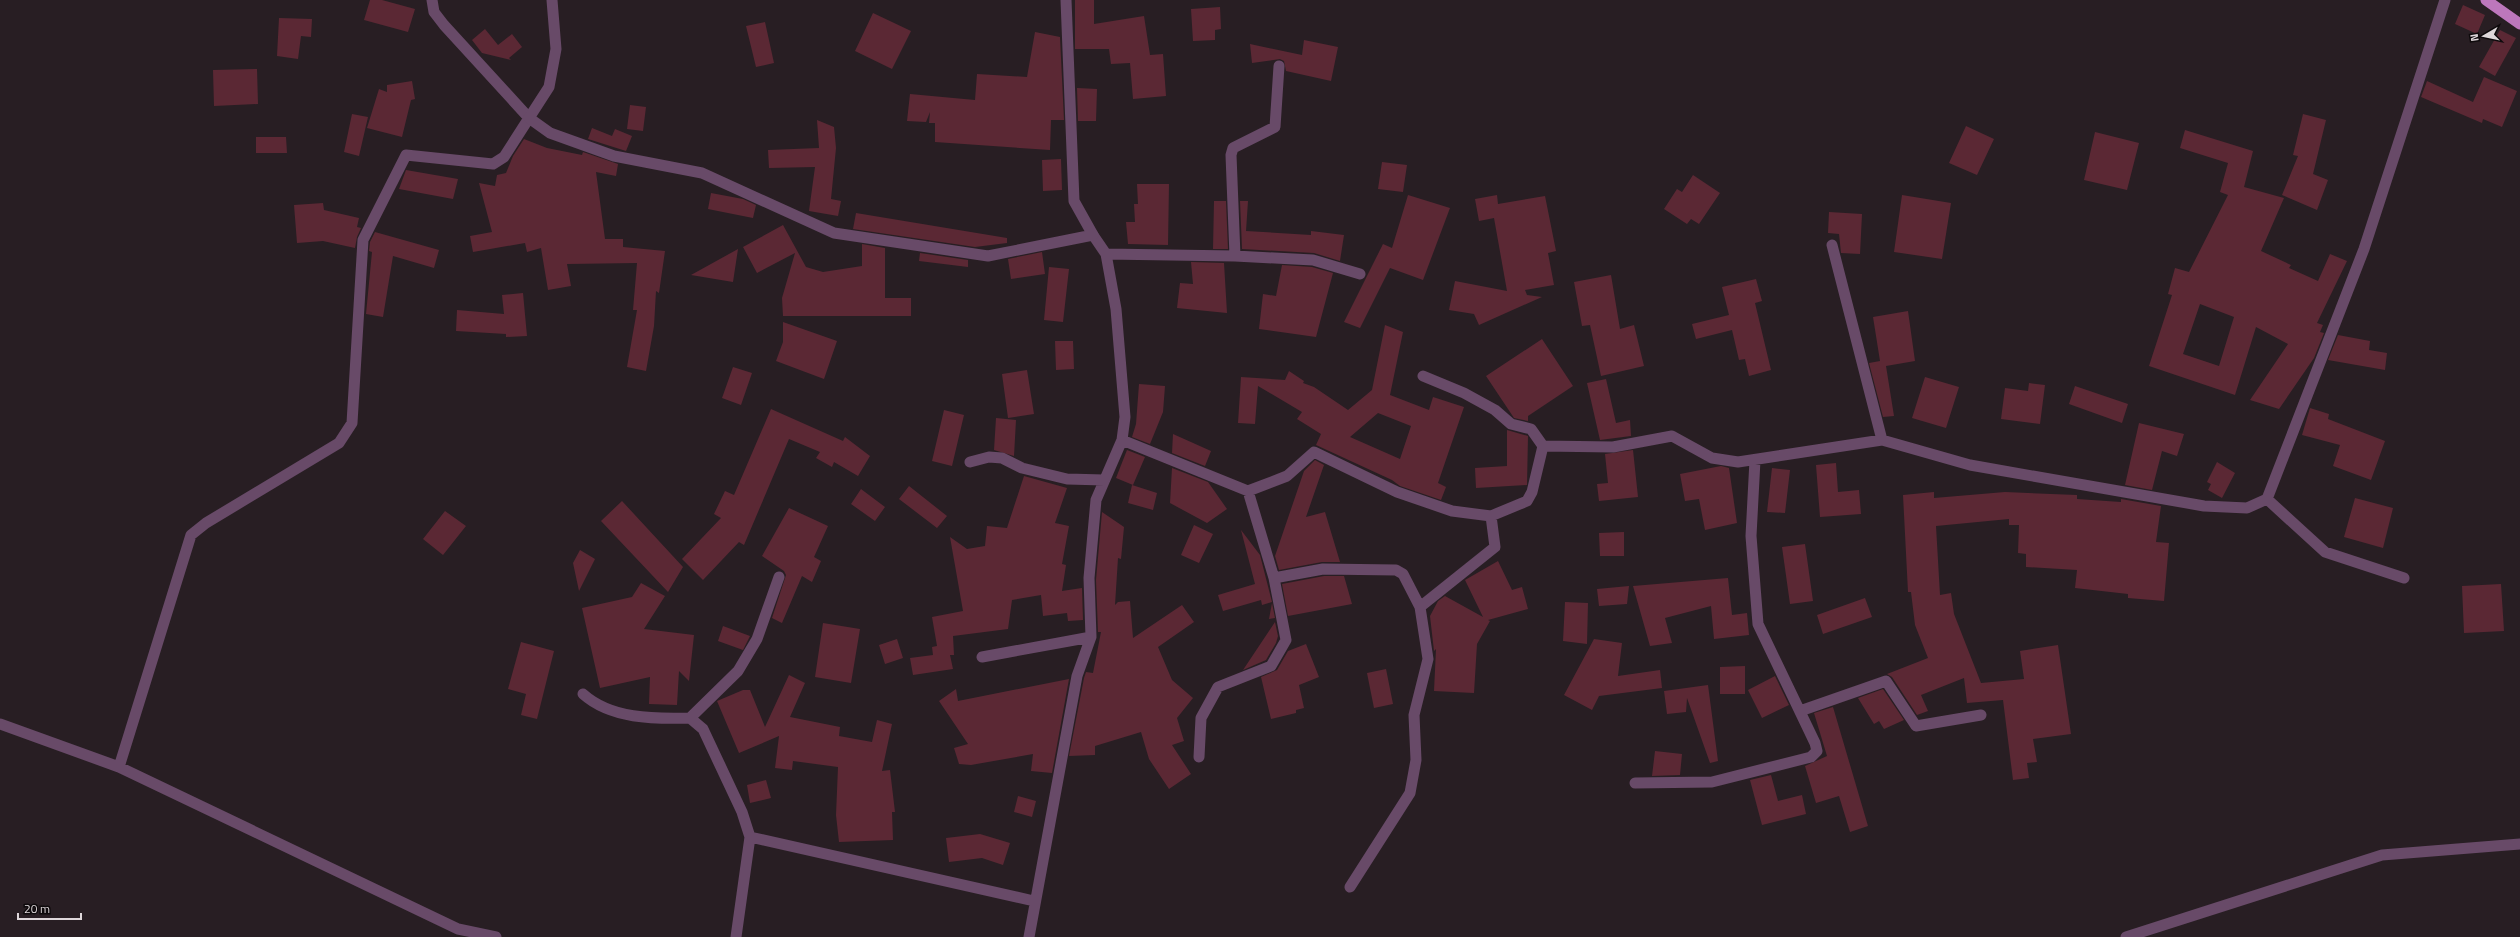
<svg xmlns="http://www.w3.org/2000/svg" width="2520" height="937" viewBox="0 0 2520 937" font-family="'Titillium Web',sans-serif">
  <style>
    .building { fill: #5b2834; fill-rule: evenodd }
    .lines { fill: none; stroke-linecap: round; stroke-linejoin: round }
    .minor { stroke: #684a68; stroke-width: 11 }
    .tertiary { stroke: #684a68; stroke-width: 11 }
    .trunk { stroke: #bd77bc; stroke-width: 11 }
  </style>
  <rect width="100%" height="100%" fill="#281e23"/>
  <path class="building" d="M370 0H382L415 9 408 32 364 20Z
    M1075 0H1094V24L1144 16 1150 55 1163 54 1166 96 1133 99 1130 63 1111 64 1109 49H1075Z
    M2463 5 2485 15 2477 34 2455 24Z
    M1220 7 1221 29 1215 30V40L1193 41 1191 9Z
    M873 13 911 31 892 69 855 51Z
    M279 18 312 19 311 37 301 36 298 59 277 56Z
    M765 22 774 63 756 67 746 26Z
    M485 29 498 45 512 34 522 47 509 58 511 60 482 53 472 40Z
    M2500 30 2516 38 2495 76 2479 67Z
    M1035 32 1060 37 1064 120H1051L1050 150 935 142V123H929L930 112 926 122 907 121 910 94 975 100 977 74 1027 77Z
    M1304 40 1338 47 1331 81 1286 71 1284 61 1280 59 1252 63 1250 44 1302 55Z
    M257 69 258 104 214 106 213 70Z
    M2484 77 2517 91 2502 127 2483 119 2482 123 2421 97 2427 81 2473 102Z
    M412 81 415 99 411 100 402 137 367 128 379 89 387 92V85Z
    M1077 88 1097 89 1096 121H1078Z
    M630 105 646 107 643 131 627 129Z
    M352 114 368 117 359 156 344 152Z
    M2303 114 2326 120 2313 174 2328 180 2317 210 2282 195 2298 156 2293 155Z
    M817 120 834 127 836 148 831 199 841 201 838 216 809 211 815 167 769 168 768 150 819 148Z
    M1966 126 1994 139 1977 175 1949 163Z
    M592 128 612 136 615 129 632 136 626 151 588 139Z
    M2185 130 2253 151 2244 187 2284 198 2261 251 2291 265 2289 268 2318 281 2330 254 2347 261 2317 323 2323 325 2320 332 2324 333 2314 358 2279 409 2250 400 2288 344 2256 327 2235 395 2149 366 2172 295 2168 294 2175 268 2189 272 2228 195 2220 192 2228 163 2180 148ZM2200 304 2234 317 2219 366 2183 354Z
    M2095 132 2139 143 2127 190 2084 180Z
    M256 137H286L287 153H256Z
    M524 139 547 148 582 155 583 152 618 164 616 176 596 172 605 239H623V247L665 251 659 293 656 291 654 326 646 371 627 367 637 310H633L637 263 567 264 571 286 548 290 541 248 527 252 525 243 473 252 470 236 492 232 479 183 495 186 497 175 506 173 513 156Z
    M1061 159 1062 190 1043 191 1042 160Z
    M1382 162 1407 165 1403 192 1378 189Z
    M406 170 458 179 453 199 399 189Z
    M1693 175 1720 193 1699 224 1691 219 1687 224 1664 209 1677 189 1682 192Z
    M1137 184H1169L1168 245 1128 244 1126 222H1135L1134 204H1138Z
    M711 193 743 199 756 205 753 218 708 209Z
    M1408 195 1450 208 1423 280 1390 268 1360 328 1344 322 1383 244 1392 248Z
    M1497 195 1498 204 1545 196 1556 251 1548 253 1554 285 1525 290 1527 295 1542 297 1479 325 1474 314 1449 310 1455 281 1507 291 1494 218 1479 221 1475 199Z
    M1902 195 1951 203 1942 259 1894 252Z
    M1214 201H1226L1228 249H1213Z
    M1240 201H1248L1246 231 1311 235V231L1344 235 1340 261 1314 253 1242 249Z
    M323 203 324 210 359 218 357 227 361 228 357 237 355 248 323 241 297 243 294 205Z
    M1829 212 1862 214 1860 254 1841 253 1839 234 1828 233Z
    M856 213 1007 238V243L975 247 853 229Z
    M783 225 806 267 823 272 862 266V244L885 248V298H911V316H783L782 298 795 253 757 273 743 247Z
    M375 232 439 250 434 268 393 256 383 317 366 314 372 252 369 251 370 242Z
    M738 249 733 282 691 275Z
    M1042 252 1045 274 1011 279 1008 259Z
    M920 253 968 260V267L919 261Z
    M1191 262 1224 263 1227 313 1177 308 1180 283 1193 284Z
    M1282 265 1312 267 1333 273 1316 337 1259 329 1263 294 1276 296Z
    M1049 267 1069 269 1063 322 1044 320Z
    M1611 275 1620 329 1634 325 1644 366 1601 376 1590 325 1582 326 1574 282Z
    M1756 279 1762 301 1755 303 1771 370 1749 376 1745 359 1739 360 1732 330 1696 339 1692 324 1729 315 1722 287Z
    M523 293 527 336 506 337V334L456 331 457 310 504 314 502 295Z
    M1908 311 1915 361 1886 366 1894 416 1883 417 1869 363 1880 361 1873 317Z
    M783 322 837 341 824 379 776 361 783 342Z
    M1385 325 1403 332 1390 395 1429 410 1433 397 1464 407 1438 483 1446 487 1441 500 1400 486 1392 480 1316 445 1321 434 1297 419 1302 412 1258 386 1255 424 1238 423 1241 377 1285 380 1289 371 1304 381 1303 383 1314 387 1348 410 1372 390ZM1378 413 1411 426 1400 459 1350 437Z
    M2338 335 2370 341 2369 350 2387 353 2385 370 2328 360Z
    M1542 339 1573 386 1528 416V421L1514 418 1486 376Z
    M1055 341H1073L1074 369 1056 370Z
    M733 367 752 373 741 405 722 398Z
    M1027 370 1034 414 1008 418 1002 374Z
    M1925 377 1959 387 1946 428 1912 418Z
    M1606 379 1616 423 1630 420 1631 436 1600 440 1587 383Z
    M2029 383 2045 385 2040 424 2001 419 2005 388 2028 391Z
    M1139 384 1165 386 1163 412 1150 444 1132 437 1136 424Z
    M2075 386 2128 404 2122 423 2069 404Z
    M2310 408 2329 414 2328 419 2385 441 2371 480 2333 466 2340 445 2302 435Z
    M771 409 843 441 845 437 870 456 858 476 834 462 832 467 816 458 820 452 789 439 744 545 739 542 703 580 682 559 721 518 714 514 725 491 734 495Z
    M944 410 964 415 952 466 932 461Z
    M996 418 1016 420 1014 456 994 450Z
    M2139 423 2184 434 2177 456 2162 451 2152 490 2125 485Z
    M1507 430 1528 436 1527 485 1476 488 1475 468 1507 466Z
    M1173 434 1211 451 1205 466 1172 453Z
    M1127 450 1145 457 1133 485 1116 478Z
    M1633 450 1638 497 1599 501 1597 484 1608 483 1605 454Z
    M1315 460 1324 465 1306 517 1325 512 1340 562H1322L1279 570 1275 556 1304 471Z
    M2217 462 2235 473 2222 498 2208 490 2211 484 2207 482Z
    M1836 463 1838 492 1859 490 1861 514 1820 517 1816 465Z
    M1721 466 1729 468 1737 523 1705 530 1699 499 1685 501 1680 474Z
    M1172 468 1208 482 1227 509 1207 523 1170 503Z
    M1772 468 1790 470 1785 513 1767 512Z
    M1024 476 1067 488 1055 523 1069 526 1062 564 1066 565 1062 591 1082 588 1083 620 1068 621 1067 613 1043 616 1041 595 1012 600 1008 629 953 636 954 655H950L953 669 913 675 910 658 933 655 932 647 937 646 932 617 963 611 950 537 967 549 985 546 987 526 1007 528Z
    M1132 485 1157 493 1153 510 1128 503Z
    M909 486 947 516 937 528 899 499Z
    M861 489 885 507 875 521 851 504Z
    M1934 492V498L2005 492 2077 495V499L2121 502V499L2161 506 2156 542 2169 543 2164 601 2128 598V594L2075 588 2077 570 2026 567V554L2018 553 2019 525H2009V519L1936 526 1940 595 1951 593 1954 614 1981 683 2024 679 2020 651 2058 645 2071 734 2033 739 2037 762 2027 763 2029 778 2013 780 2003 700 1967 703 1964 678 1921 695 1928 711 1917 715 1892 677 1887 674 1928 658 1915 625 1911 592H1908L1903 495Z
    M2355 498 2393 508 2383 548 2344 537Z
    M622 501 683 567 668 592 601 521Z
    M789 508 828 526 814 557 821 561 812 582 802 576 782 623 772 618 786 575 784 571 762 556Z
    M445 511 466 526 443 555 423 539Z
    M1102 512 1124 527 1121 559 1118 558 1115 605 1118 602 1130 601 1133 638 1182 605 1194 622 1158 647 1172 680 1193 698 1177 718 1184 741 1172 745 1191 774 1169 789 1149 759 1141 732 1095 746V755L1069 756 1084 678 1086 672 1093 673 1101 632H1098L1096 580Z
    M1194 525 1213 534 1199 563 1181 555Z
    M1241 530 1260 555 1272 602 1262 605 1261 600 1223 611 1218 595 1255 584Z
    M1624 532V556H1600L1599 533Z
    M1805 544 1813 601 1790 604 1782 547Z
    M580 550 595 559 579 591 573 563Z
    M1498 561 1512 590 1522 587 1528 609 1488 620 1490 621 1477 644 1474 693 1434 691 1436 649 1434 651 1430 616 1438 601 1445 596 1483 617 1465 580Z
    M1324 576H1344L1352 604 1288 616 1282 584Z
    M1728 578 1732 615 1747 613 1749 635 1714 639 1711 606 1665 618 1672 643 1650 646 1633 586Z
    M641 583 665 596 644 629 694 635 689 681 679 671 677 705 649 704 650 677 600 688 582 608 632 597Z
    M2501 584 2504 631 2464 633 2462 586Z
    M1629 586 1627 604 1599 606 1597 589Z
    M1865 598 1872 617 1823 634 1817 615Z
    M1565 602 1588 603 1587 644 1563 641Z
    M1272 603 1275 618 1269 619Z
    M1275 622 1278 636 1276 643 1266 660 1243 670Z
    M823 623 860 629 851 683 815 677Z
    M723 626 750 636 743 650 718 641Z
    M897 639 903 658 885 664 879 645Z
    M1594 639 1622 643 1618 676 1660 670 1662 688 1599 696 1592 710 1564 695Z
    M521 642 554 651 537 719 521 715 526 694 508 689Z
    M1306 644 1319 677 1299 685 1304 708 1296 710V713L1271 719 1261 677 1277 670 1288 651Z
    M1745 666V694H1720V667Z
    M1386 669 1393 704 1374 708 1367 673Z
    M789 675 805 683 790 717 840 727 839 736 872 742 877 720 892 724 882 771 890 770 895 812H892L893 840 839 842 836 815 838 767 793 761 792 770 775 768 779 736 739 753 717 701 743 690H750L765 727Z
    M1775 676 1789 705 1762 718 1748 690Z
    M1069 679 1052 773 1031 771 1033 754 971 765 959 764 954 748 968 744 939 701 956 689 958 701Z
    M1708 685 1718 761 1710 763 1687 698 1686 712 1667 714 1664 691Z
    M1883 689 1904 720 1884 729 1879 721 1874 724 1858 698Z
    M1833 707 1868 826 1850 832 1839 796 1816 803 1805 766 1827 756 1814 713Z
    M1655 751 1682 754 1680 775 1652 776Z
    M1771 775 1778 801 1802 795 1806 814 1762 825 1750 780Z
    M766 780 771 798 750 803 747 785Z
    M1018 796 1036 801 1032 817 1014 812Z
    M980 834 1010 843 1003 865 982 858 949 862 946 838Z"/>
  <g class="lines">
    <path class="minor" d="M1832 245 1882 440
      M1106 254 1235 256 1313 260 1360 274
      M1235 256 1231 155 1233 148 1275 127 1279 66
      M1423 376 1464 393 1495 410 1511 424 1531 429 1543 446 1613 447 1672 436 1712 458 1738 462 1882 440 1970 465 2204 506 2247 508 2267 499 2364 249 2445 0
      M1122 440 1248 491 1287 476 1314 452 1397 492 1452 511 1491 516 1527 501 1532 492 1543 446
      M970 462 989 457 1002 458 1022 468 1067 479 1104 480
      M2267 499 2325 552 2404 578
      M1274 578 1323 569 1396 570 1403 574 1420 607 1428 659 1414 715 1416 760 1410 793 1350 887
      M1420 607 1495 547 1491 516
      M982 657 1091 637
      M583 694C611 719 653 719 690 718L703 729 742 812 750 837 736 937
      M1800 711 1886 681 1916 726 1981 715
      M690 718 738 671 757 639 779 577
      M0 724 119 767 458 929 496 937
      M1199 757 1201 718 1218 687 1271 666 1286 640 1274 578 1248 491
      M119 767 191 535 206 523 339 443 352 423 363 240 406 155 493 164 504 157 529 118 444 25 434 12 432 0
      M1635 783 1712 782 1811 757 1817 751 1815 743 1758 624 1751 536 1755 460
      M750 837 1034 901
      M1029 937 1077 676 1091 637 1089 578 1096 500 1122 440 1125 417 1116 309 1106 254 1093 235
      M2126 937 2382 855 2520 844"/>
    <path class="tertiary" d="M552 0 556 49 549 87 529 118 550 133 614 156 702 173 834 233 988 256 1093 235 1074 201 1066 0"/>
    <path class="trunk" d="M2486 0 2520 24"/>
  </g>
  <g transform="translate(2484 36) rotate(261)" stroke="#0e0a0c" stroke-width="3" paint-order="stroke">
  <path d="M0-3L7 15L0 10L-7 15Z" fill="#ded7da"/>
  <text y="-6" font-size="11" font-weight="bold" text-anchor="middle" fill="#ded7da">N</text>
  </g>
  <path d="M18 913v6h63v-6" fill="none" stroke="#ded7da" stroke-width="2"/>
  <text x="24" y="913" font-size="12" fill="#ded7da" stroke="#0e0a0c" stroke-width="3" paint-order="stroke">20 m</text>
</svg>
